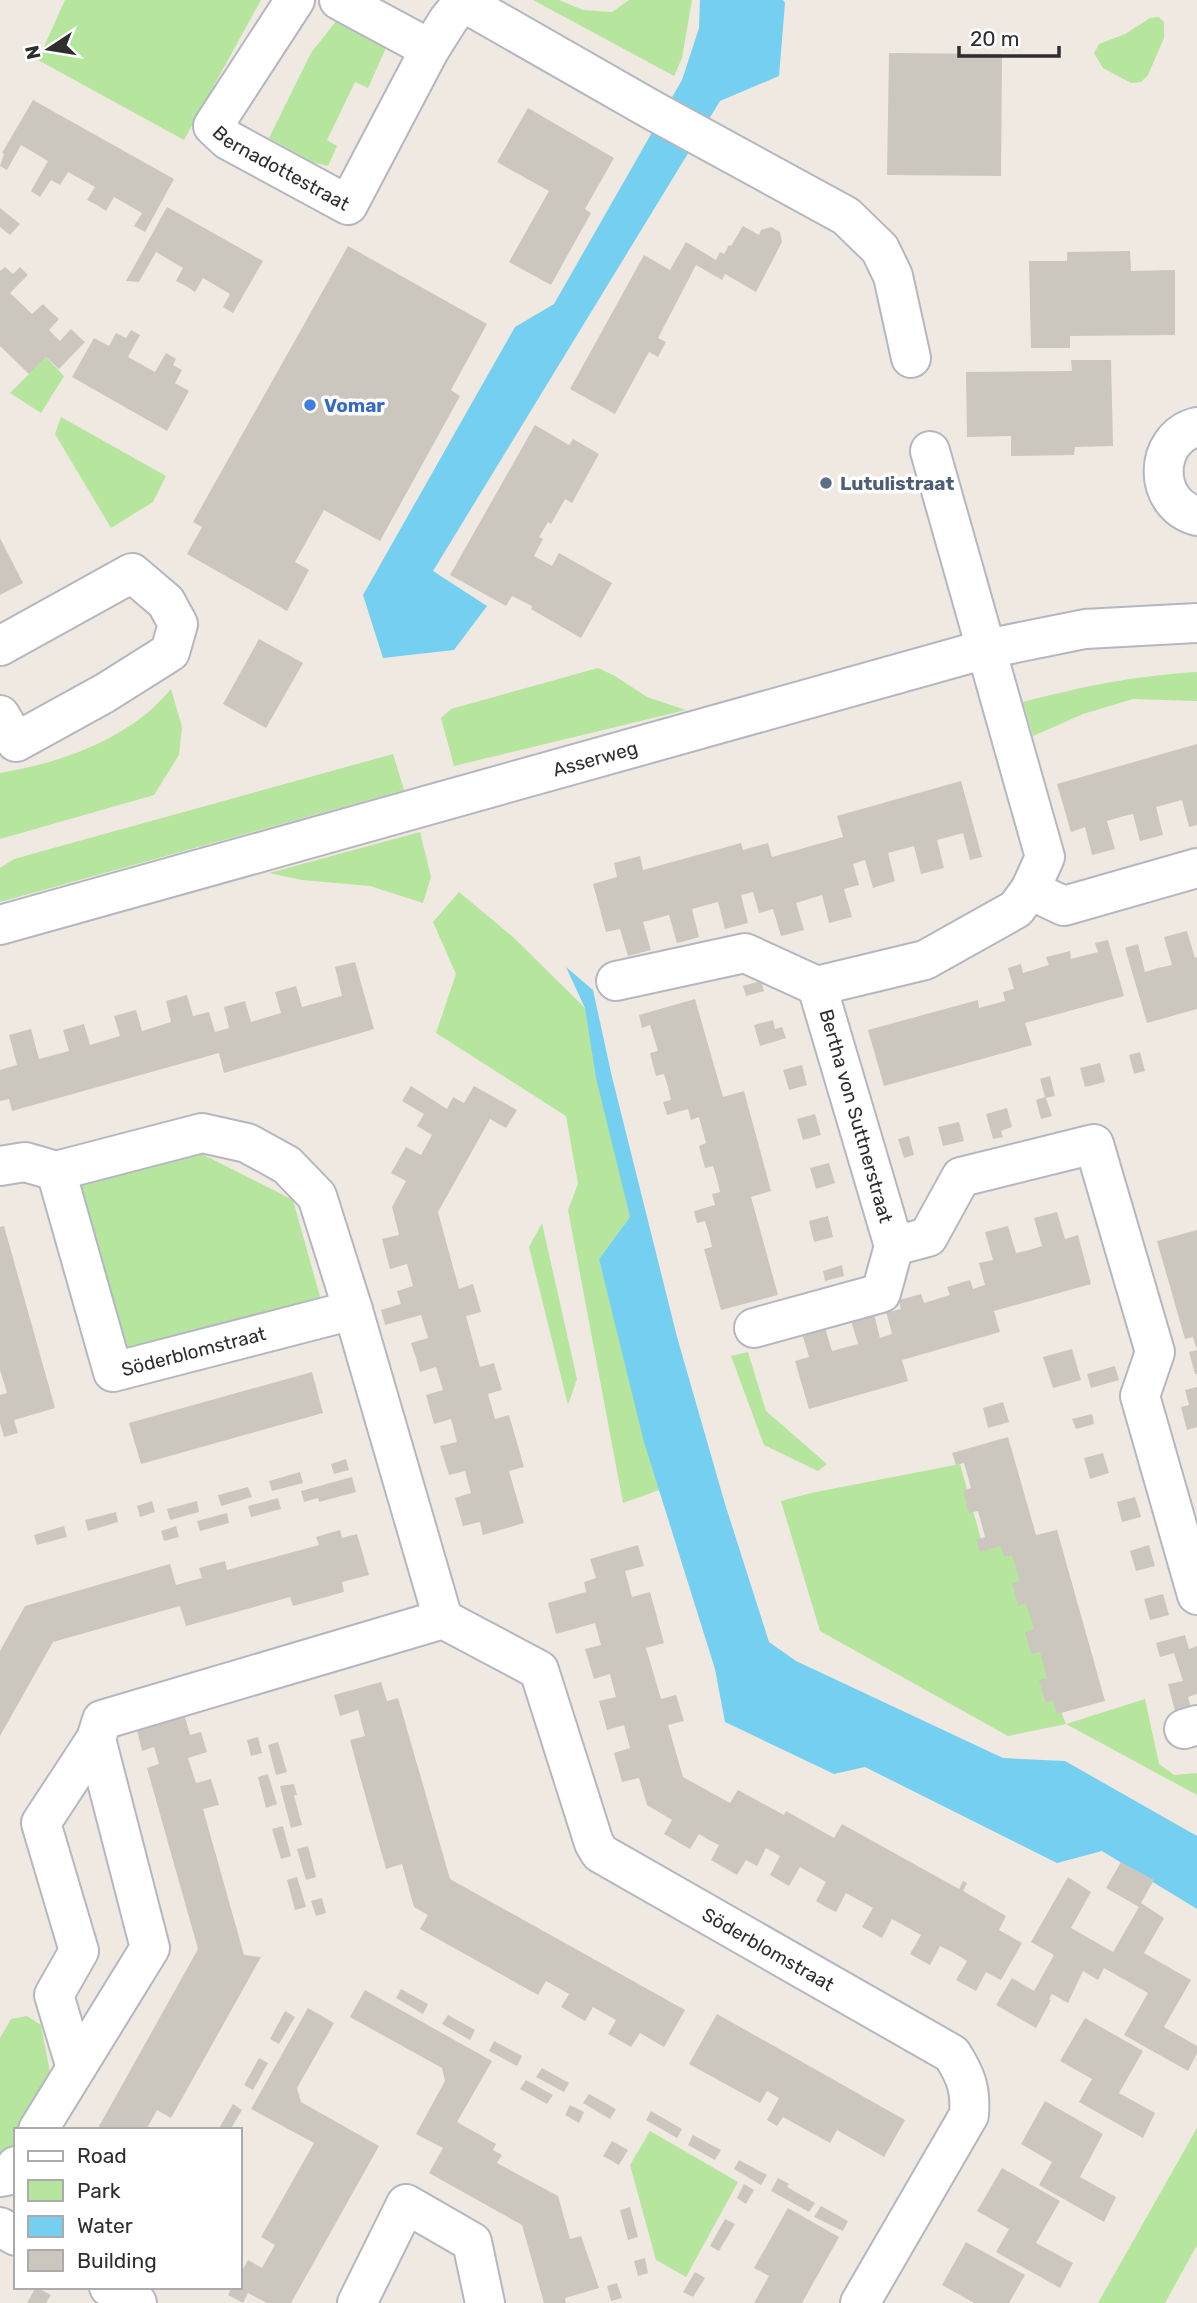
<svg xmlns="http://www.w3.org/2000/svg" width="1197" height="2303" viewBox="0 0 1197 2303" font-family="Rubik,sans-serif">
  <style>
    .green { fill: #b6e59e }
    .water { fill: #75cff0 }
    .building { fill: #cbc7bf }
    .lines { fill: none; stroke-linecap: round; stroke-linejoin: round }
    .minor-casing { stroke: #b4b7c1; stroke-width: 42 }
    .tertiary-casing { stroke: #b4b7c1; stroke-width: 42 }
    .minor { stroke: #fff; stroke-width: 38 }
    .tertiary { stroke: #fff; stroke-width: 38 }
    .shop-dot { fill: #3f7fe0; stroke: #fff; stroke-width: 2.5 }
    .service-dot { fill: #5c6f8a; stroke: #fff; stroke-width: 2.5 }
    .labels { text-anchor: middle; dominant-baseline: central; stroke-width: 7; stroke-linejoin: round; paint-order: stroke }
    .street-label { font-size: 19px; fill: #2e2e2e; stroke: #fff }
    .shop-label { font-size: 19px; font-weight: bold; fill: #366cbe; stroke: #fff; text-anchor: start }
    .service-label { font-size: 19px; font-weight: bold; fill: #4e5e75; stroke: #fff; text-anchor: start }
  </style>
  <rect width="100%" height="100%" fill="#efe9e1"/>
  <path class="green" d="M65 0H261L184 140 38 60Z
    M533 0H559L583 10 612 12 629 0H692L682 58 674 76Z
    M1159 17 1164 22V38L1148 75 1141 82 1131 83 1103 68 1094 53 1099 44 1125 34 1150 18Z
    M337 20 386 48 368 88 355 82 327 140 337 146 328 166 312 162 269 138 311 53Z
    M46 357 64 376 41 413 10 393Z
    M61 417 166 476 153 502 111 528 55 434Z
    M598 668 615 676 647 697 686 710 454 766 441 718 451 709Z
    M1197 672V701L1133 699 1083 714 1033 736 1023 702C1084 686 1133 676 1197 672Z
    M171 689 182 727 179 755 154 795 0 839V773C61 763 130 739 171 689Z
    M393 754 404 790 0 902V868L14 859Z
    M420 832 431 877 423 903 370 886 302 880 269 873Z
    M459 892 513 937 585 1008 630 1217 599 1259 659 1490 623 1503 568 1210 578 1184 566 1116 436 1033 456 974 433 922Z
    M198 1152 293 1200 324 1311 114 1365 72 1185Z
    M542 1223 577 1379 568 1405 529 1247Z
    M748 1352 766 1411 827 1464 818 1471 764 1445 731 1356Z
    M960 1464 984 1550 1012 1542 1059 1706 1066 1724 1145 1699 1159 1764 1174 1775 1197 1773V1795L1066 1724 1008 1736 820 1631 781 1501 811 1493Z
    M27 2016 41 2025 51 2078 22 2130H16V2140L6 2157 0 2154V2038L11 2019Z
    M1197 2128V2245L1165 2303H1098Z
    M650 2131 738 2182 686 2277 656 2260 630 2165Z"/>
  <path class="water" d="M700 0H783L785 3 779 76 720 101 433 571 487 606 454 650 383 658 363 595 515 327 554 304 682 80 699 28Z
    M566 967 593 990 612 1077 677 1337 725 1504 769 1642 796 1661 1003 1758 1065 1761 1197 1836V1909L1102 1851 1057 1863 865 1767 834 1774 725 1722 715 1669 644 1442 599 1259 630 1217 596 1078 585 1008Z"/>
  <path class="building" d="M889 53 1002 54 1001 176 887 175Z
    M33 100 174 179 145 232 134 226 142 213 114 197 106 211 97 205 87 200 95 187 68 172 60 185 51 180 40 197 31 191 48 161 21 145 7 170 0 166 4 154 2 153Z
    M528 108 614 158 585 209 591 213 551 285 509 262 549 191 497 162Z
    M167 207 263 261 233 313 223 307 230 294 203 278 195 292 186 286 176 281 183 268 156 252 139 282 126 281Z
    M0 208 20 224 10 235 0 227Z
    M743 226 759 235 761 230 771 227 780 232 782 242 756 292 725 274 722 280 696 265 658 338 666 342 658 357 649 352 615 414 570 389 644 255 670 270 686 242 716 260 720 252 724 254 729 245 731 246Z
    M348 246 487 324 451 390 460 396 380 541 324 510 295 562 309 570 287 611 187 554 202 527 193 522Z
    M1130 251 1131 271 1175 270V335L1070 336V348H1031L1029 261H1067V252Z
    M5 267 13 274 20 267 28 275 10 293 32 314 43 304 51 312 59 319 49 330 60 341 71 329 85 342 59 369 46 357 29 374 0 346V271Z
    M131 330 140 335 128 357 155 372 166 353 176 359 173 365 182 370 175 383 189 391 167 431 72 377 94 338 109 346 116 333 126 338Z
    M1071 360H1111L1113 446 1075 447 1074 455 1011 456V436L967 437 966 372 1072 371Z
    M535 425 569 445 573 439 599 454 572 503 565 499 551 524 548 522 539 537 543 539 534 556 552 566 559 553 612 583 581 638 531 609 532 606 512 596 506 606 450 575Z
    M0 538 23 583 0 595Z
    M259 639 303 663 266 728 223 704Z
    M1197 744V825L1189 827 1182 800 1156 807 1163 835 1140 841 1133 814 1120 817 1107 821 1115 849 1092 855 1085 827 1071 832 1057 784Z
    M961 781 982 857 970 860 963 833 937 840 944 868 921 874 914 846 888 853 895 881 873 888 865 860 853 864 859 885 844 889 852 917 829 923 822 895 796 903 804 930 781 936 773 909 759 913 753 892 741 895 748 923 725 929 718 902 692 909 699 937 689 940 677 943 669 915 643 922 651 950 628 956 620 929 606 932 593 884 617 877 614 863 640 856 643 870 741 843 743 850 768 843 772 857 843 837 837 816Z
    M1187 931 1195 958 1197 957V1009L1147 1023 1125 948 1138 944 1145 972 1158 968 1172 965 1164 937Z
    M1108 940 1124 996 1025 1023 1032 1045 884 1086 868 1030 978 1000 979 1008 1005 1001 1003 992 1014 989 1008 968 1021 964 1023 973 1049 965 1046 957 1070 951 1071 959 1098 952 1095 943Z
    M355 962 374 1029 224 1073 219 1053 12 1111 9 1099 0 1101V1070L17 1065 9 1035 31 1029 39 1059 69 1051 63 1030 84 1024 90 1045 120 1036 114 1016 136 1010 142 1031 171 1022 166 1001 187 995 193 1016 209 1012 215 1032 229 1028 224 1007 245 1001 251 1022 281 1013 275 992 296 986 302 1007 342 996 335 967Z
    M761 981 764 991 746 996 743 986Z
    M695 999 723 1097 744 1091 771 1191 751 1197 778 1295 721 1310 704 1249 712 1247 709 1234 705 1221 697 1223 694 1211 715 1205 712 1194 720 1192 717 1179 713 1166 705 1168 699 1146 706 1143 699 1117 691 1120 688 1109 667 1115 663 1102 671 1100 668 1087 664 1074 656 1076 653 1065 650 1053 658 1051 650 1025 642 1028 639 1015Z
    M773 1020 775 1029 782 1027 786 1038 760 1046 754 1025Z
    M1140 1052 1145 1071 1134 1074 1129 1055Z
    M1100 1063 1105 1082 1085 1087 1080 1068Z
    M802 1065 807 1085 789 1090 783 1070Z
    M1050 1076 1055 1096 1046 1098 1052 1116 1041 1119 1036 1100 1045 1097 1040 1079Z
    M411 1086 447 1109 453 1097 464 1103 474 1086 517 1110 506 1128 490 1119 438 1212 459 1289 473 1284 481 1312 466 1316 480 1367 494 1363 502 1390 488 1394 495 1419 509 1415 524 1467 509 1471 524 1523 483 1535 480 1522 463 1526 455 1498 471 1493 465 1471 449 1475 440 1446 457 1442 451 1419 434 1424 430 1409 426 1395 443 1390 436 1367 420 1372 416 1358 411 1343 428 1338 421 1315 385 1325 381 1310 401 1304 397 1291 413 1286 407 1264 390 1269 382 1239 399 1235 392 1207 406 1181 391 1173 406 1147 421 1155 432 1135 417 1126 424 1114 402 1101Z
    M1007 1108 1012 1127 1001 1131 1003 1137 993 1139 986 1114Z
    M815 1114 821 1135 803 1140 797 1119Z
    M959 1122 964 1141 943 1146 938 1127Z
    M909 1136 914 1155 904 1158 898 1139Z
    M829 1163 835 1183 816 1189 810 1168Z
    M1057 1212 1065 1239 1078 1235 1091 1284 994 1311 1000 1332 902 1360 908 1381 809 1409 795 1361 809 1357 801 1330 824 1324 832 1351 858 1344 850 1317 873 1310 880 1338 892 1334 884 1304H887L889 1312 901 1309 899 1300 921 1294 924 1303 950 1295 947 1287 970 1280 973 1289 985 1285 979 1263 993 1260 985 1232 1008 1226 1016 1253 1029 1250 1042 1246 1034 1218Z
    M828 1216 833 1237 814 1242 809 1221Z
    M4 1226 55 1408 14 1420 18 1433 4 1437 0 1423V1395L7 1393 0 1370V1227Z
    M1197 1230V1347H1196L1193 1337 1185 1339 1157 1241Z
    M842 1265 844 1276 825 1281 823 1271Z
    M1072 1349 1081 1380 1053 1388 1043 1357Z
    M1197 1350V1374H1195L1189 1352Z
    M1115 1366 1119 1380 1091 1388 1087 1374Z
    M312 1372 323 1413 141 1464 129 1423Z
    M1197 1387V1427L1187 1430 1181 1407 1189 1405 1185 1390Z
    M1003 1402 1009 1422 988 1428 983 1408Z
    M1092 1414 1094 1424 1076 1429 1072 1419Z
    M1008 1437 1036 1535 1057 1530 1105 1701 1057 1714 1053 1700 1046 1703 1042 1691 1039 1680 1047 1678 1040 1652 1031 1654 1025 1632 1034 1629 1026 1603 1018 1606 1012 1583 1020 1581 1012 1555 1004 1557 1001 1546 980 1552 976 1540 985 1537 978 1511 969 1513 963 1491 971 1488 964 1463 956 1465 952 1453Z
    M1103 1453 1109 1473 1090 1479 1084 1458Z
    M346 1459 349 1470 334 1474 331 1464Z
    M300 1472 303 1483 272 1491 269 1481Z
    M352 1477 356 1492 319 1502 318 1498 304 1502 301 1491Z
    M248 1487 252 1497 221 1506 218 1495Z
    M1135 1497 1141 1517 1122 1522 1117 1502Z
    M278 1498 281 1509 251 1517 248 1506Z
    M152 1501 155 1512 140 1517 137 1506Z
    M197 1501 199 1512 170 1520 167 1509Z
    M116 1512 118 1522 88 1531 85 1520Z
    M227 1513 229 1523 200 1531 197 1521Z
    M64 1526 67 1537 37 1545 34 1535Z
    M176 1526 179 1537 164 1541 161 1531Z
    M340 1530 342 1538 357 1534 369 1575 342 1582 344 1592 293 1606 290 1597 186 1626 180 1606 53 1642 0 1736V1651L25 1606 170 1564 176 1585 202 1578 199 1568 225 1561 227 1570 319 1545 316 1537Z
    M638 1545 644 1566 625 1571 632 1597 650 1592 664 1643 646 1648 661 1699 676 1695 684 1721 668 1725 683 1777 730 1803 738 1790 784 1815 786 1811 834 1838 842 1824 959 1889 963 1881 967 1883 963 1891 1006 1916 999 1930 1022 1943 1001 1980 986 1972 976 1991 956 1980 967 1961 954 1953 940 1946 930 1965 910 1954 921 1935 892 1919 882 1938 862 1927 873 1908 846 1893 836 1912 826 1907 816 1901 826 1882 800 1867 789 1886 770 1875 780 1856 766 1848 757 1866 746 1860 737 1875 711 1860 719 1845 709 1840 699 1834 690 1849 664 1834 672 1820 647 1805 639 1778 622 1782 614 1753 630 1748 624 1725 607 1730 599 1701 616 1697 610 1674 594 1679 585 1649 601 1645 595 1623 556 1634 548 1603 586 1592 584 1582 596 1578 590 1559Z
    M1149 1545 1155 1566 1136 1571 1130 1551Z
    M1163 1594 1169 1615 1150 1620 1144 1599Z
    M1185 1635 1189 1649 1197 1646V1694L1188 1697 1192 1711 1176 1715 1168 1684 1183 1681 1174 1653 1160 1657 1156 1643Z
    M381 1682 387 1701 398 1698 450 1879 685 2010 664 2047 640 2033 631 2047 608 2034 616 2020 593 2007 585 2021 561 2007 569 1994 546 1981 538 1995 420 1929 428 1915 414 1907 402 1864 386 1869 357 1766 350 1740 365 1736 358 1710 340 1716 334 1695Z
    M185 1717 190 1735 201 1732 207 1752 188 1758 196 1783 211 1779 219 1805 203 1809 244 1955 261 1957 171 2118 157 2110 146 2130H97L198 1949 147 1768 159 1764 154 1747 142 1751 137 1730Z
    M258 1737 262 1753 251 1756 247 1740Z
    M278 1742 287 1772 276 1775 268 1745Z
    M268 1774 277 1804 266 1808 258 1777Z
    M294 1784 297 1795H294L302 1825 291 1828 280 1786Z
    M283 1826 291 1856 281 1859 272 1829Z
    M308 1846 316 1877 306 1880 297 1849Z
    M1121 1862 1154 1880 1141 1903 1164 1918 1144 1953 1191 1980 1164 2027 1197 2046V2053L1188 2071 1124 2035 1148 1993 1104 1968 1098 1980 1083 1971 1068 2003 1052 1994 1049 1999 1051 2000 1036 2028 996 2005 1012 1978 1034 1991 1054 1955 1031 1942 1068 1877 1091 1892 1071 1928 1113 1952 1139 1907 1106 1888Z
    M297 1877 306 1907 295 1910 287 1880Z
    M322 1898 326 1913 316 1916 311 1901Z
    M401 1989 428 2004 423 2014 396 1998Z
    M365 1990 492 2061 457 2122 496 2144 493 2150 502 2155 497 2163 558 2196 570 2239 581 2236 599 2288 565 2298 566 2303H544L522 2225 429 2173 443 2148 416 2134 445 2081 442 2068 350 2017Z
    M308 2008 334 2023 297 2088 301 2102 379 2146 291 2303H267L248 2293 243 2303 228 2295 232 2287H240V2274L248 2260 262 2268 275 2245 261 2237 314 2143 251 2109Z
    M285 2011 295 2017 279 2044 270 2039Z
    M717 2014 905 2120 884 2157 837 2130 830 2143 783 2117 777 2126 767 2120 779 2098 767 2091 760 2103 689 2064Z
    M448 2015 475 2030 470 2040 442 2024Z
    M1085 2018 1143 2051 1119 2093 1155 2113 1143 2138 1079 2102 1092 2079 1060 2061Z
    M494 2041 522 2056 517 2066 489 2051Z
    M259 2058 268 2063 253 2090 244 2085Z
    M542 2068 569 2083 564 2092 536 2077Z
    M526 2080 553 2095 547 2104 520 2089Z
    M589 2094 616 2109 610 2119 583 2103Z
    M1045 2101 1103 2134 1080 2177 1116 2197 1104 2222 1039 2185 1052 2162 1021 2144Z
    M233 2104 242 2110 230 2130H218Z
    M570 2105 584 2112 579 2123 565 2115Z
    M651 2111 682 2129 677 2138 646 2120Z
    M693 2135 721 2150 715 2160 688 2145Z
    M612 2141 628 2150 619 2165 603 2156Z
    M739 2160 767 2175 761 2185 734 2169Z
    M1002 2168 1060 2201 1036 2243 1073 2263 1060 2288 996 2252 1009 2229 977 2211Z
    M778 2178 789 2184 787 2187 815 2203 809 2212 771 2191Z
    M744 2184 754 2190 746 2204 737 2198Z
    M821 2206 848 2221 843 2231 814 2217Z
    M630 2207 638 2237 628 2240 620 2210Z
    M788 2208 839 2237 802 2303H754L769 2276 754 2268Z
    M725 2219 735 2224 719 2251 710 2246Z
    M966 2242 1025 2275 1009 2303H974L942 2285Z
    M645 2258 648 2273 638 2276 634 2261Z
    M695 2272 705 2278 693 2297 683 2292Z
    M617 2283 622 2298 611 2301 607 2286Z
    M36 2287 51 2295 46 2303H27Z"/>
  <g class="lines">
    <g class="minor-casing">
      <g id="minor">
        <path id="s1" d="M295 0 213 126 228 140 348 205 430 49 449 19 463 2 652 110 846 216 880 249 893 276 911 358"/>
        <path d="M339 0 430 49"/>
        <path d="M1197 427C1153 438 1152 504 1197 516"/>
        <path d="M0 646 132 573 166 602 178 624 170 652 105 693 16 742 0 715"/>
        <path d="M1030 890 1064 906 1197 868"/>
        <path d="M616 981 745 953 817 986 925 960 1016 909 1030 890 1045 857 930 451"/>
        <path d="M0 1166 25 1162 56 1171 202 1133 247 1143 287 1165 317 1196 353 1310 443 1619"/>
        <path id="s2" d="M56 1171 113 1372 353 1310"/>
        <path d="M894 1246 928 1237 961 1177 1094 1144 1155 1352 1140 1396 1197 1595"/>
        <path d="M754 1328 881 1293 894 1246 817 986"/>
        <path d="M1184 1729 1197 1725"/>
        <path id="s3" d="M76 2068 54 1995 79 1951 41 1823 96 1739 102 1720 443 1619 539 1670 594 1843 600 1853 952 2054C966 2076 971 2089 969 2115L860 2303"/>
        <path d="M38 2130 150 1948 96 1739"/>
        <path d="M0 2177 11 2175 16 2166"/>
        <path d="M0 2227 16 2236"/>
        <path d="M109 2287 137 2303"/>
        <path d="M357 2303 406 2204 472 2242 485 2303"/>
      </g>
    </g>
    <g class="tertiary-casing">
      <g id="tertiary">
        <path id="s4" d="M0 925 986 649 1085 629 1197 623"/>
      </g>
    </g>
    <use href="#minor" class="minor"/>
    <use href="#tertiary" class="tertiary"/>
  </g>
  <circle class="shop-dot" cx="310" cy="405" r="7"/>
  <circle class="service-dot" cx="826" cy="483" r="7"/>
  <g class="labels">
    <g class="street-label">
      <text stroke="none"><textPath href="#s1" startOffset="231">Bernadottestraat</textPath></text>
      <text stroke="none"><textPath href="#s4" startOffset="618">Asserweg</textPath></text>
      <text transform="translate(856 1116) rotate(74)">Bertha von Suttnerstraat</text>
      <text stroke="none"><textPath href="#s2" startOffset="292">Söderblomstraat</textPath></text>
      <text stroke="none"><textPath href="#s3" startOffset="1232">Söderblomstraat</textPath></text>
    </g>
    <g class="shop-label">
      <text x="324" y="405">Vomar</text>
    </g>
    <g class="service-label">
      <text x="840" y="483">Lutulistraat</text>
    </g>
  </g>
  <rect x="14" y="2128" width="228" height="161" fill="#ffffff" stroke="#ababab" stroke-width="2"/>
  <rect x="28" y="2151" width="35" height="10" fill="#ffffff" stroke="#ababab" stroke-width="2"/>
  <text x="77" y="2163" font-size="21" fill="#2e2e2e">Road</text>
  <rect x="28" y="2180" width="35" height="21" fill="#b6e59e" stroke="#ababab" stroke-width="2"/>
  <text x="77" y="2198" font-size="21" fill="#2e2e2e">Park</text>
  <rect x="28" y="2216" width="35" height="21" fill="#75cff0" stroke="#ababab" stroke-width="2"/>
  <text x="77" y="2233" font-size="21" fill="#2e2e2e">Water</text>
  <rect x="28" y="2250" width="35" height="21" fill="#cbc7bf" stroke="#ababab" stroke-width="2"/>
  <text x="77" y="2268" font-size="21" fill="#2e2e2e">Building</text>
  <g transform="translate(49 49) rotate(258)" stroke="#ffffff" stroke-width="5" paint-order="stroke">
  <path d="M0-5L12 26L0 18L-12 26Z" fill="#2e2e2e"/>
  <text y="-10" font-size="19" font-weight="bold" text-anchor="middle" fill="#2e2e2e">N</text>
  </g>
  <path d="M959 46v10h100v-10" fill="none" stroke="#2e2e2e" stroke-width="3.5"/>
  <text x="970" y="46" font-size="21" fill="#2e2e2e" stroke="#ffffff" stroke-width="5" paint-order="stroke">20 m</text>
</svg>
